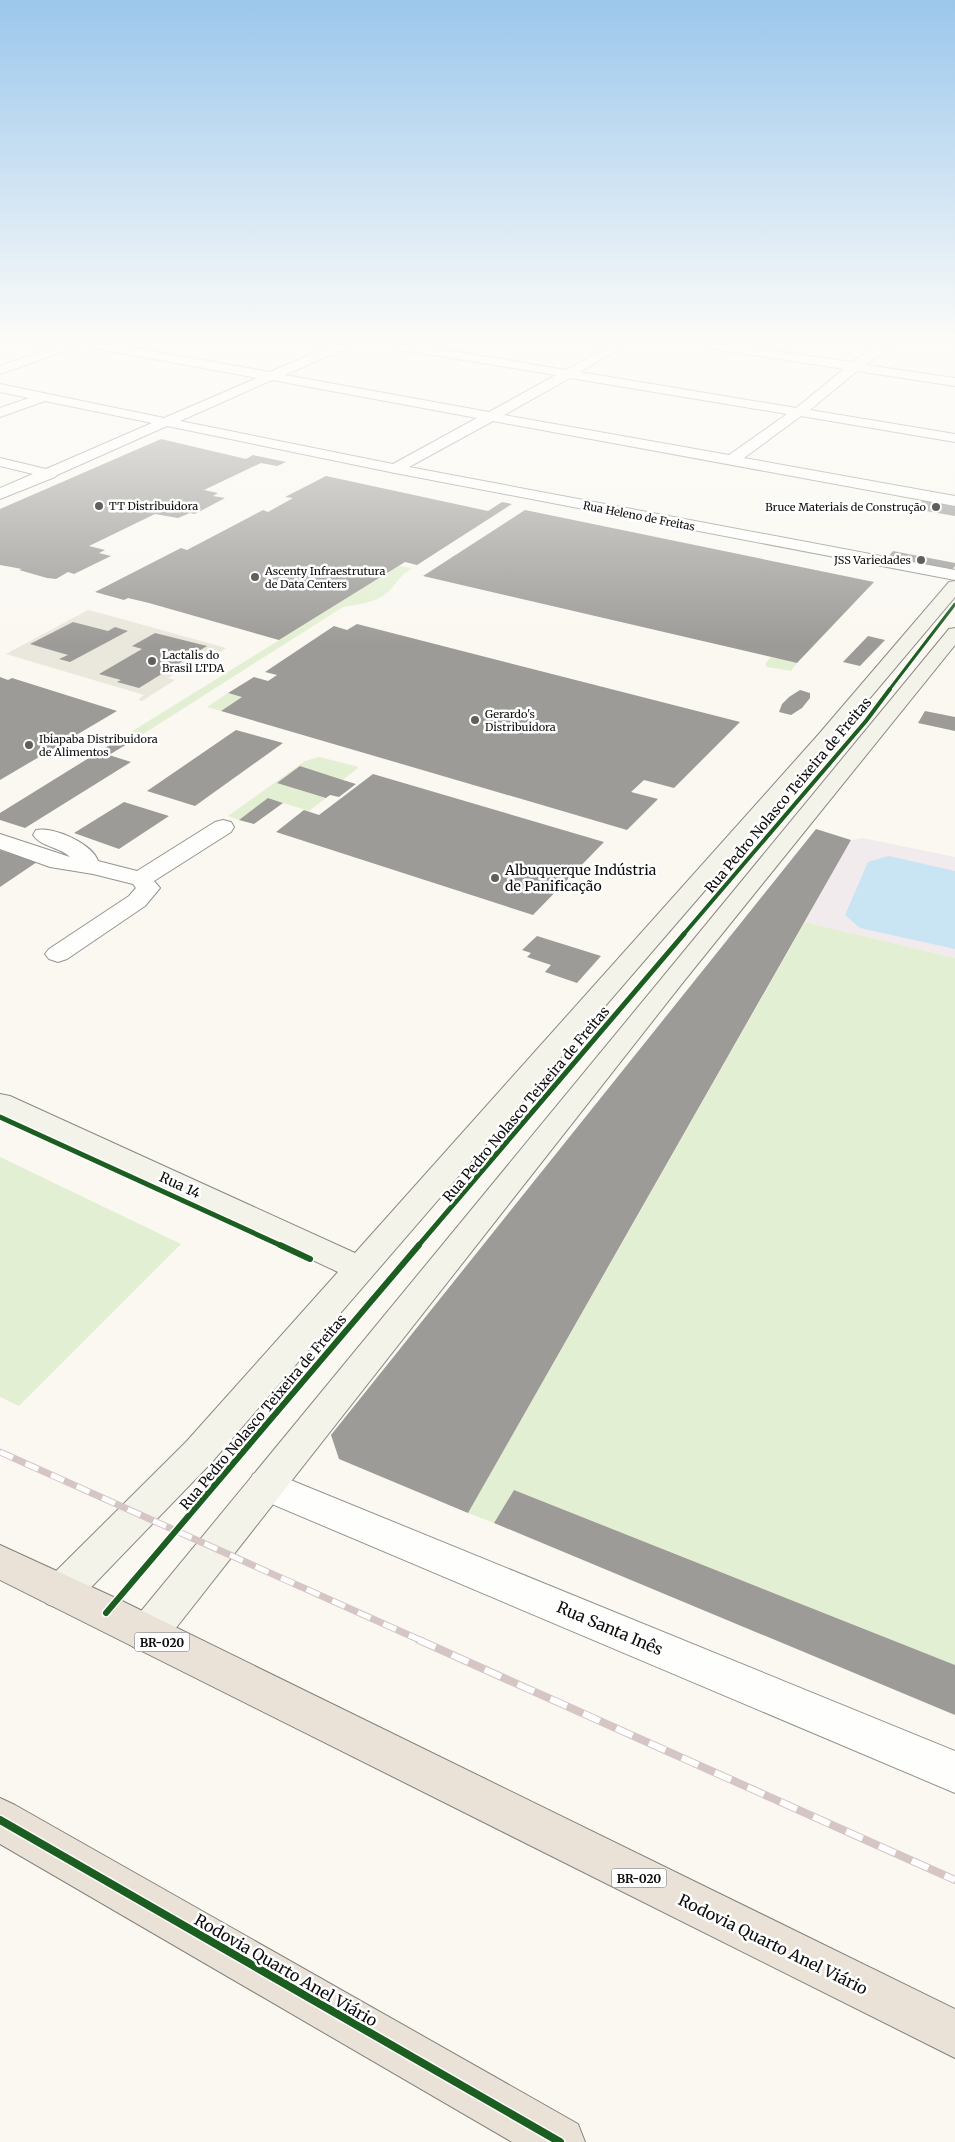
<svg xmlns="http://www.w3.org/2000/svg" width="955" height="2142" viewBox="0 0 955 2142" font-family="Merriweather,serif">
  <style>
    .industrial { fill: #f1ebee }
    .green { fill: #e3efd2 }
    .plaza { fill: #eae7dd }
    .water { fill: #c9e4f2 }
    .building { fill: #9d9b97 }
    .lines { fill: none; stroke-linecap: round; stroke-linejoin: round }
    .minor-casing { stroke: #949390; stroke-width: 2 }
    .secondary-casing { stroke: #8a8986; stroke-width: 2 }
    .trunk-casing { stroke: #81807d; stroke-width: 2 }
    .minor { fill: #fefefd; fill-rule: evenodd }
    .secondary { fill: #f4f3e9; fill-rule: evenodd }
    .trunk { fill: #eae2d7; fill-rule: evenodd }
    .rail-far1-casing { stroke: #d6c5c5; stroke-width: 7 }
    .rail-casing { stroke: #d6c5c5; stroke-width: 8 }
    .rail-far1 { stroke: #fff; stroke-width: 5; stroke-dasharray: 14; stroke-linecap: butt }
    .rail { stroke: #fff; stroke-width: 6; stroke-dasharray: 18; stroke-linecap: butt }
    .cycleway-far4-casing { stroke: #fff; stroke-width: 5 }
    .cycleway-far3-casing { stroke: #fff; stroke-width: 6 }
    .cycleway-far2-casing { stroke: #fff; stroke-width: 8 }
    .cycleway-far1-casing { stroke: #fff; stroke-width: 9 }
    .cycleway-casing { stroke: #fff; stroke-width: 11 }
    .cycleway-far4 { stroke: #1b5e20; stroke-width: 3 }
    .cycleway-far3 { stroke: #1b5e20; stroke-width: 4 }
    .cycleway-far2 { stroke: #1b5e20; stroke-width: 5 }
    .cycleway-far1 { stroke: #1b5e20; stroke-width: 6 }
    .cycleway { stroke: #1b5e20; stroke-width: 8 }
    .poi-dot { fill: #605f5d; stroke: #fff; stroke-width: 2 }
    .labels { text-anchor: middle; dominant-baseline: central; stroke-width: 5; stroke-linejoin: round; paint-order: stroke }
    .far-poi-label { font-size: 11px; fill: #0d0d0d; stroke: #fff; text-anchor: start }
    .far-street-label { font-size: 11px; fill: #0d0d0d; stroke: #fff }
    .shield { fill: #fff; stroke: #565656; stroke-width: 1 }
    .shield-label { font-size: 12px; font-weight: bold; fill: #0d0d0d }
    .street-label { font-size: 14px; fill: #0d0d0d; stroke: #fff }
    .poi-label { font-size: 14px; fill: #0d0d0d; stroke: #fff; text-anchor: start }
    .near-street-label { font-size: 16px; fill: #0d0d0d; stroke: #fff }
  </style>
  <rect width="100%" height="100%" fill="#faf8f1"/>
  <path class="industrial" d="M863 838 955 857V958L805 922 851 840Z"/>
  <path class="green" d="M399 566 412 568C402 574 397 582 390 590 378 603 359 604 343 607L137 738 126 735Z
    M771 657 797 663 791 671 767 667 765 664Z
    M228 693 242 697 221 711 207 707Z
    M319 757 359 767 343 780 300 766 278 783 326 798 309 811 268 798 239 820 228 816 305 761Z
    M805 922 955 958V1665L514 1490 494 1523 468 1513Z
    M0 1157 181 1244 19 1406 0 1397Z"/>
  <path class="plaza" d="M88 610 104 614 226 648 211 659 203 657 168 678 175 680 142 701 138 700 144 695 6 654Z"/>
  <path class="water" d="M889 856 955 871V949L860 928 845 915 868 862Z"/>
  <path class="building" d="M161 439 246 459 253 455 286 462 277 466 261 463 204 490 218 493 213 496 225 498 195 514 190 513 178 518 155 514 89 546 105 550 99 553 111 556 74 574 68 572 56 579 47 578 19 570 22 569 0 565V509Z
    M326 476 488 511 502 502 512 504 417 565 405 562 279 640 149 603 128 598 124 600 95 592 181 548 187 550 263 510 268 512 293 498 285 497Z
    M924 499 955 505V516L914 509Z
    M525 510 874 582 797 663 423 576Z
    M893 551 955 563V566L952 570 888 557Z
    M73 622 108 631 115 627 128 631 70 662 59 659 68 655 30 644Z
    M357 624 740 722 674 788 644 780 631 792 658 799 627 830 221 711 242 697 228 693 254 677 268 681 277 675 265 672 334 626 347 630Z
    M155 633 207 646 139 688 117 682 121 680 99 674 142 649 132 646Z
    M868 636 885 640 860 666 843 662Z
    M0 677 8 680 12 678 117 711 0 780Z
    M800 690 810 693V698L802 708 791 715 779 712 782 704 789 697Z
    M925 711 955 717V731L918 723Z
    M236 730 283 743 195 806 147 791Z
    M126 735 137 738 109 755 131 762 25 828 0 820V813Z
    M300 766 343 780 356 784 339 797 330 795 326 798 277 783Z
    M373 774 604 842 533 915 276 832 304 810 319 815Z
    M268 798 283 803 254 824 239 820Z
    M124 802 169 816 119 849 74 833Z
    M816 829 851 840 468 1513 339 1459 331 1435Z
    M0 850 37 862 0 887Z
    M537 936 601 956 577 983 545 972 551 965 527 957 531 953 522 950Z
    M514 1490 955 1665V1715L494 1523Z"/>
  <g class="lines">
    <g class="minor-casing">
      <path id="minor" d="M58 345H75L73 348 0 374V366Z
        M93 345H118L270 372 333 345H349L347 348 285 375 489 412 556 375 396 349 390 345H417L566 370 611 345H626L580 372 796 408 844 369 714 349 708 345H737L852 362 877 345H891L866 365 955 378V386L857 371 810 410 955 434V442L801 416 744 458 955 496V506L493 421 409 467 955 570V580L395 473 167 426 57 475 55 477 0 499V488L33 474 0 466V458L46 469 152 423 45 401 0 417V408L29 398 0 392V384L164 418 257 378 99 349ZM570 378 787 414 729 455 504 415ZM272 380 477 418 393 464 180 421Z
        M223 820 231 822 234 827 231 832 154 881 160 888 145 906 67 959 58 962 49 959 45 954 49 949 129 896 136 888 133 884 93 874 50 867 0 849V834L70 857C60 847 41 847 33 835L36 830C53 826 93 844 98 861L137 871 215 822Z
        M266 1470 955 1751V1793L253 1496 248 1485 253 1474Z"/>
    </g>
    <g class="secondary-casing">
      <path id="secondary" d="M955 581V597L832 743 212 1462 75 1604 61 1609 47 1604 42 1592 47 1580 186 1442 338 1272 0 1114V1094L10 1096 355 1253 818 735 949 582Z
        M955 628V645L684 981 161 1647 147 1652 133 1647 127 1634 133 1621 949 629Z"/>
    </g>
    <g class="trunk-casing">
      <path id="trunk" d="M0 1545 120 1600 955 2009V2058L0 1580Z
        M0 1798 15 1805 578 2124 585 2142H512L0 1844Z"/>
    </g>
    <use href="#minor" class="minor"/>
    <use href="#secondary" class="secondary"/>
    <use href="#trunk" class="trunk"/>
    <g class="rail-far1-casing">
      <path id="rail-far1" d="M0 1452 422 1641"/>
    </g>
    <g class="rail-casing">
      <path id="rail" d="M419 1640 955 1880"/>
    </g>
    <use href="#rail-far1" class="rail-far1"/>
    <use href="#rail" class="rail"/>
    <g class="cycleway-far4-casing">
      <path id="cycleway-far4" d="M889 690 955 604"/>
    </g>
    <g class="cycleway-far3-casing">
      <path id="cycleway-far3" d="M683 935 866 721 890 689"/>
    </g>
    <g class="cycleway-far2-casing">
      <path id="cycleway-far2" d="M0 1117 282 1246
        M418 1246 684 934"/>
    </g>
    <g class="cycleway-far1-casing">
      <path id="cycleway-far1" d="M280 1245 310 1259
        M106 1613 419 1245"/>
    </g>
    <g class="cycleway-casing">
      <path id="cycleway" d="M0 1820 560 2142"/>
    </g>
    <use href="#cycleway-far4" class="cycleway-far4"/>
    <use href="#cycleway-far3" class="cycleway-far3"/>
    <use href="#cycleway-far2" class="cycleway-far2"/>
    <use href="#cycleway-far1" class="cycleway-far1"/>
    <use href="#cycleway" class="cycleway"/>
  </g>
  <linearGradient id="sky" x2="0" y2="1"><stop stop-color="#9bc7ec"/><stop offset="0.53" stop-color="#fdfcf9"/><stop offset="1" stop-color="#fdfcf9" stop-opacity="0"/></linearGradient>
  <rect width="955" height="645" fill="url(#sky)"/>
  <g class="poi-dot">
    <circle cx="99" cy="506" r="5"/>
    <circle cx="936" cy="507" r="5"/>
    <circle cx="921" cy="560" r="5"/>
    <circle cx="255" cy="577" r="5"/>
    <circle cx="152" cy="661" r="5"/>
    <circle cx="475" cy="720" r="5"/>
    <circle cx="29" cy="745" r="5"/>
    <circle cx="495" cy="878" r="5"/>
  </g>
  <g class="labels">
    <g class="far-poi-label">
      <text x="109" y="506">TT Distribuidora</text>
      <text x="926" y="507" text-anchor="end">Bruce Materiais de Construção</text>
      <text x="911" y="560" text-anchor="end">JSS Variedades</text>
      <text x="265" y="571">Ascenty Infraestrutura<tspan x="265" dy="13">de Data Centers</tspan></text>
      <text x="162" y="655">Lactalis do<tspan x="162" dy="13">Brasil LTDA</tspan></text>
      <text x="485" y="714">Gerardo's<tspan x="485" dy="13">Distribuidora</tspan></text>
      <text x="39" y="739">Ibiapaba Distribuidora<tspan x="39" dy="13">de Alimentos</tspan></text>
    </g>
    <g class="far-street-label">
      <text transform="translate(639 516) rotate(11)">Rua Heleno de Freitas</text>
    </g>
    <g class="shield">
      <rect x="134.5" y="1632.5" width="55" height="19" rx="4"/>
      <rect x="611.5" y="1868.5" width="55" height="19" rx="4"/>
    </g>
    <g class="shield-label">
      <text x="162" y="1642">BR-020</text>
      <text x="639" y="1878">BR-020</text>
    </g>
    <g class="street-label">
      <text transform="translate(788 795) rotate(-50)">Rua Pedro Nolasco Teixeira de Freitas</text>
      <text transform="translate(526 1104) rotate(-50)">Rua Pedro Nolasco Teixeira de Freitas</text>
      <text transform="translate(180 1185) rotate(25)">Rua 14</text>
      <text transform="translate(263 1412) rotate(-50)">Rua Pedro Nolasco Teixeira de Freitas</text>
    </g>
    <g class="poi-label">
      <text x="505" y="870">Albuquerque Indústria<tspan x="505" dy="16">de Panificação</tspan></text>
    </g>
    <g class="near-street-label">
      <text transform="translate(610 1628) rotate(23)">Rua Santa Inês</text>
      <text transform="translate(773 1944) rotate(26)">Rodovia Quarto Anel Viário</text>
      <text transform="translate(286 1970) rotate(30)">Rodovia Quarto Anel Viário</text>
    </g>
  </g>
</svg>
